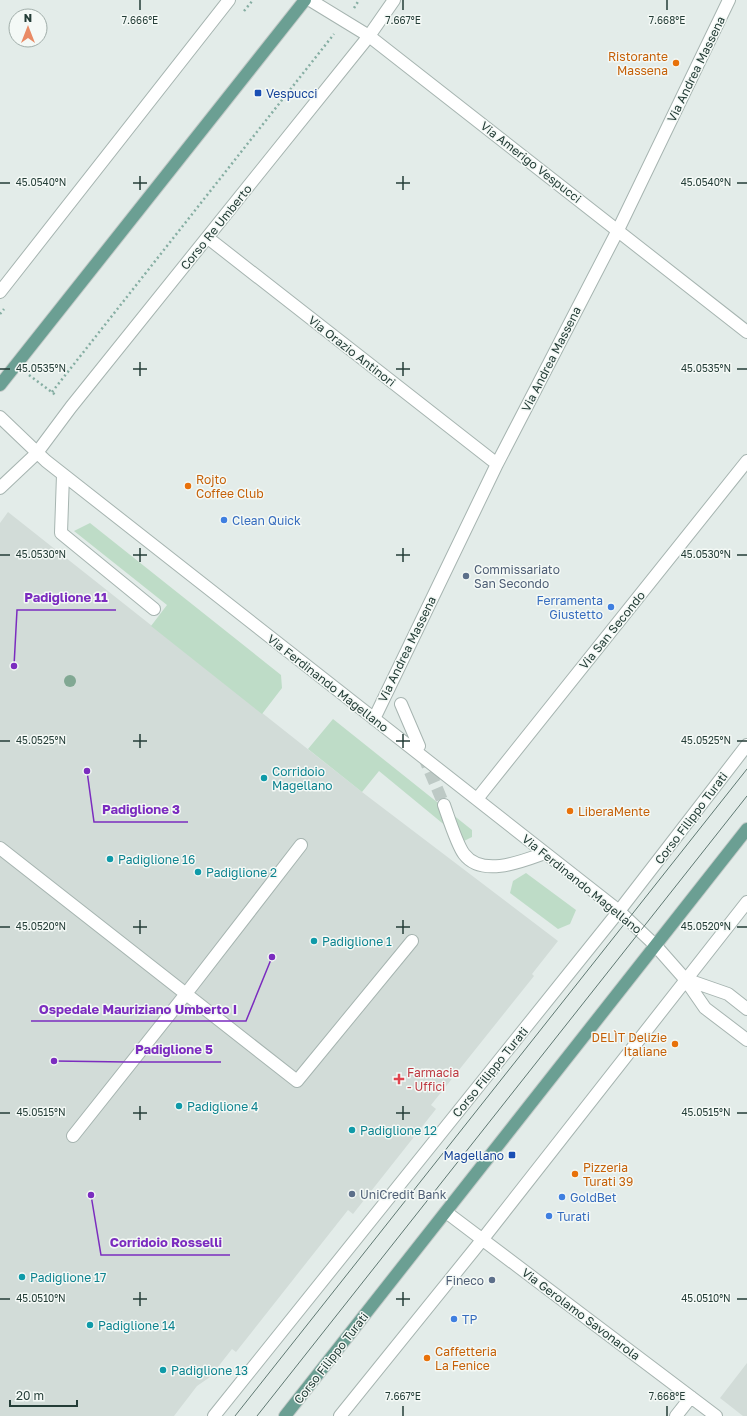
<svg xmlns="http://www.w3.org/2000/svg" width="747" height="1416" viewBox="0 0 747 1416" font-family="'Golos Text',sans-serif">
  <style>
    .built { fill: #d2dcd8 }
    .green { fill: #bedcc7 }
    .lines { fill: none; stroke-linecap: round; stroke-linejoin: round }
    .minor-tunnel { stroke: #bdc9c5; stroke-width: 12; stroke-dasharray: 12 6; stroke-linecap: butt }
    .minor-casing { stroke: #a6b4b0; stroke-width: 14 }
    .major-casing { stroke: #c2c9c7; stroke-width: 14 }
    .path { stroke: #86aea3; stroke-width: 2.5; stroke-dasharray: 2 3; stroke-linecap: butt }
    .minor { stroke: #fff; stroke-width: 12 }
    .major { stroke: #6b9f93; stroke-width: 12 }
    .tram { stroke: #5f7872; stroke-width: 1 }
    .tree { fill: #81a893 }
    .ticks { fill: none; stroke: #243d37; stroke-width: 1.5 }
    .food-dot { fill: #e8710a; stroke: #f4f9f6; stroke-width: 1.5 }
    .transit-dot { fill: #1a4fb4; stroke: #f4f9f6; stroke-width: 1.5 }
    .shop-dot { fill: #3f7fe0; stroke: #f4f9f6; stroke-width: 1.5 }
    .service-dot { fill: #5c6f8a; stroke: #f4f9f6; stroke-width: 1.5 }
    .culture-dot { fill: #0f9aa8; stroke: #f4f9f6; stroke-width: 1.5 }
    .health-dot { fill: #e0444e; stroke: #f4f9f6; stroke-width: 1.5 }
    .labels { text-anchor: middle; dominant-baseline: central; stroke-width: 3; stroke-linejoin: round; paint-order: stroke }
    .food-label { font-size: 12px; fill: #c56008; stroke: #f4f9f6; text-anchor: start }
    .street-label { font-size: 12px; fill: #243d37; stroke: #f4f9f6 }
    .transit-label { font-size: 12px; fill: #164399; stroke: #f4f9f6; text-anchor: start }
    .shop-label { font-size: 12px; fill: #366cbe; stroke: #f4f9f6; text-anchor: start }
    .service-label { font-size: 12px; fill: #4e5e75; stroke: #f4f9f6; text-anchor: start }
    .culture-label { font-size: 12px; fill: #0d838f; stroke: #f4f9f6; text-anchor: start }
    .health-label { font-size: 12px; fill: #be3a42; stroke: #f4f9f6; text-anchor: start }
    .ticks-label { font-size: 10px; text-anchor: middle; fill: #243d37; stroke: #f4f9f6; stroke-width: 3; stroke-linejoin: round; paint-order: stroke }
    .leader { fill: none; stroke: #7b2cbf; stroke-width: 1.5 }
    .callout-dot { fill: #7b2cbf; stroke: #f4f9f6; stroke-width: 1.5 }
    .callout-label { font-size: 13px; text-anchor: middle; font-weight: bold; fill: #7b2cbf; stroke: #f4f9f6; stroke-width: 3; stroke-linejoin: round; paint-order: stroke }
  </style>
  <rect width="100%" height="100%" fill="#e3ece9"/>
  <path class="built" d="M8 512 362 792 558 941 532 974 534 976 431 1105 436 1109 353 1214 348 1210 236 1352 232 1349 210 1377 197 1386 174 1416H0V523Z
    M747 1363V1416H743L720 1398Z"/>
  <path class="green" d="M90 523 281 675 282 688 262 714 151 626 167 605 74 531Z
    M333 719 472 830V837L464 841 379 771 362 792 308 749Z
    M526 873 576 910 570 924 558 929 510 893 513 881Z"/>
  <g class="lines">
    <path class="minor-tunnel" d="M423 755 444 805"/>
    <g class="minor-casing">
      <path id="minor" d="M310 0 369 36 747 332
        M208 238 497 464
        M0 292 229 0
        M0 417 46 461 619 911 655 945 685 979 705 1008 747 1040
        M63 475 61 533 154 609
        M0 488 36 454 71 407 369 36 394 0
        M401 704 419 746
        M374 719 497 464 618 230 729 0
        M477 799 747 461
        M444 805C448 816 457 845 464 854 482 878 523 861 545 853
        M0 848 297 1081 412 941
        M685 979 728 994 747 1009
        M73 1136 185 995 301 845
        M446 1212 716 1416
        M214 1416 619 911 747 745
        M340 1416 482 1240 747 902
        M676 1416 691 1397"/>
    </g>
    <g class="major-casing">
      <path id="major" d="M0 385 305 0
        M285 1416 747 829"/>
    </g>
    <path class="path" d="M354 8 359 0
      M244 11 253 0
      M0 314 4 309
      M29 375 57 396
      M52 392 334 34"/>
    <use href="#minor" class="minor"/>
    <use href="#major" class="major"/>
    <path class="tram" d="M235 1416 747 769
      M257 1416 747 796"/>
  </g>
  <circle class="tree" cx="70" cy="681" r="6"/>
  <path class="ticks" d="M140 0V10M403 0V10M667 0V10M140 176V190M403 176V190M0 183H10M133 183H147M396 183H410M737 183H747M140 362V376M403 362V376M0 369H10M133 369H147M396 369H410M737 369H747M140 548V562M403 548V562M0 555H10M133 555H147M396 555H410M737 555H747M140 734V748M403 734V748M0 741H10M133 741H147M396 741H410M737 741H747M140 920V934M403 920V934M0 927H10M133 927H147M396 927H410M737 927H747M140 1106V1120M403 1106V1120M0 1113H10M133 1113H147M396 1113H410M737 1113H747M140 1292V1306M403 1292V1306M0 1299H10M133 1299H147M396 1299H410M737 1299H747M403 1406V1416M667 1406V1416"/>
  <g class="food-dot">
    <circle cx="676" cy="63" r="4"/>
    <circle cx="188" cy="486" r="4"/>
    <circle cx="570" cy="811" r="4"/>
    <circle cx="675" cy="1044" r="4"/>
    <circle cx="575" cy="1174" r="4"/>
    <circle cx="427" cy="1358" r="4"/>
  </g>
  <g class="transit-dot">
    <rect x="254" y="89" width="8" height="8" rx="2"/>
    <rect x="508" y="1151" width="8" height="8" rx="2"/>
  </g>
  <g class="shop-dot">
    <circle cx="224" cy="520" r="4"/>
    <circle cx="611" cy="607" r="4"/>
    <circle cx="562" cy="1197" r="4"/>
    <circle cx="549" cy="1216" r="4"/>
    <circle cx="454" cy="1319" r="4"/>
  </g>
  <g class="service-dot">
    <circle cx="466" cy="576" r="4"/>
    <circle cx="352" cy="1194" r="4"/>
    <circle cx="492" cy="1280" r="4"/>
  </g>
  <g class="culture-dot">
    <circle cx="264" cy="778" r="4"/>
    <circle cx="110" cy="859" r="4"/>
    <circle cx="198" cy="872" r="4"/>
    <circle cx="314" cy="941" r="4"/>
    <circle cx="179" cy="1106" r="4"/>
    <circle cx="352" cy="1130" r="4"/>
    <circle cx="22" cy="1277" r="4"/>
    <circle cx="90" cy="1325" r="4"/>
    <circle cx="163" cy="1370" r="4"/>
  </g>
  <path class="health-dot" d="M397 1073h4v4h4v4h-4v4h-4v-4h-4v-4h4z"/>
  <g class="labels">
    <g class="food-label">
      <text x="668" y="56" text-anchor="end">Ristorante<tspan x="668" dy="14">Massena</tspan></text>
      <text x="196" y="479">Rojto<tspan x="196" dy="14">Coffee Club</tspan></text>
      <text x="578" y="811">LiberaMente</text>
      <text x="667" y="1037" text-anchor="end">DELÌT Delizie<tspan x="667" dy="14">Italiane</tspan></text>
      <text x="583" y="1167">Pizzeria<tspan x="583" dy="14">Turati 39</tspan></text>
      <text x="435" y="1351">Caffetteria<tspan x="435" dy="14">La Fenice</tspan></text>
    </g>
    <g class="street-label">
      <text transform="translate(696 69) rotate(-64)">Via Andrea Massena</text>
      <text transform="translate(531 162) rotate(38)">Via Amerigo Vespucci</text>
      <text transform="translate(216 227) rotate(-51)">Corso Re Umberto</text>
      <text transform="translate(352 351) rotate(38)">Via Orazio Antinori</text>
      <text transform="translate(551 359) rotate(-63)">Via Andrea Massena</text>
      <text transform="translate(612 630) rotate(-51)">Via San Secondo</text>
      <text transform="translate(407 649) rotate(-64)">Via Andrea Massena</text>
      <text transform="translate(328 683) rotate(38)">Via Ferdinando Magellano</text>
      <text transform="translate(691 818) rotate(-53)">Corso Filippo Turati</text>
      <text transform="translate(582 884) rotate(39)">Via Ferdinando Magellano</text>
      <text transform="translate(490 1072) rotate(-51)">Corso Filippo Turati</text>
      <text transform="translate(581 1314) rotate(37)">Via Gerolamo Savonarola</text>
      <text transform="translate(331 1358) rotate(-52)">Corso Filippo Turati</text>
    </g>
    <g class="transit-label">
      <text x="266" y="93">Vespucci</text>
      <text x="504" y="1155" text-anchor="end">Magellano</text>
    </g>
    <g class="shop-label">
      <text x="232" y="520">Clean Quick</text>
      <text x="603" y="600" text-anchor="end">Ferramenta<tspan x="603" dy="14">Giustetto</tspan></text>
      <text x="570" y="1197">GoldBet</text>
      <text x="557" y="1216">Turati</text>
      <text x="462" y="1319">TP</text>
    </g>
    <g class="service-label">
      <text x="474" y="569">Commissariato<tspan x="474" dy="14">San Secondo</tspan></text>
      <text x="360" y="1194">UniCredit Bank</text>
      <text x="484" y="1280" text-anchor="end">Fineco</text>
    </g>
    <g class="culture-label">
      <text x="272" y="771">Corridoio<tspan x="272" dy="14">Magellano</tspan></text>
      <text x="118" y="859">Padiglione 16</text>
      <text x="206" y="872">Padiglione 2</text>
      <text x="322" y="941">Padiglione 1</text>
      <text x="187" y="1106">Padiglione 4</text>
      <text x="360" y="1130">Padiglione 12</text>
      <text x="30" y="1277">Padiglione 17</text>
      <text x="98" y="1325">Padiglione 14</text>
      <text x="171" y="1370">Padiglione 13</text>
    </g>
    <g class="health-label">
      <text x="407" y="1072">Farmacia<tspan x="407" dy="14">- Uffici</tspan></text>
    </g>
  </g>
  <g class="ticks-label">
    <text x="140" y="24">7.666°E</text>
    <text x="403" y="24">7.667°E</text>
    <text x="667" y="24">7.668°E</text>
    <text x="41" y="186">45.0540°N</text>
    <text x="706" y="186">45.0540°N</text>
    <text x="41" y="372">45.0535°N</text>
    <text x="706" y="372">45.0535°N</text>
    <text x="41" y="558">45.0530°N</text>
    <text x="706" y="558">45.0530°N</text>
    <text x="41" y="744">45.0525°N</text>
    <text x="706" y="744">45.0525°N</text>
    <text x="41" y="930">45.0520°N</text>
    <text x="706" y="930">45.0520°N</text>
    <text x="41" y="1116">45.0515°N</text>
    <text x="706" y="1116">45.0515°N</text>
    <text x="41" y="1302">45.0510°N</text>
    <text x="706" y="1302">45.0510°N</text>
    <text x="403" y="1400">7.667°E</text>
    <text x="667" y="1400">7.668°E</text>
  </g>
  <path class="leader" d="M14 666L17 610H116M87 771L94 822H188M272 957L246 1021H31M54 1061L127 1062H221M91 1195L101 1255H230"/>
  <g class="callout-dot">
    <circle cx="14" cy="666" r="4"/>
    <circle cx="87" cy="771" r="4"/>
    <circle cx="272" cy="957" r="4"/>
    <circle cx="54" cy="1061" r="4"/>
    <circle cx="91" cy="1195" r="4"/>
  </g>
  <g class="callout-label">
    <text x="66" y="602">Padiglione 11</text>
    <text x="141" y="814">Padiglione 3</text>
    <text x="138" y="1014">Ospedale Mauriziano Umberto I</text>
    <text x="174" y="1054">Padiglione 5</text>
    <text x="166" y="1247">Corridoio Rosselli</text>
  </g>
  <g transform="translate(28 28)"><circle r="19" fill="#f4f9f6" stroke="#a1aeaa"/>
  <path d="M0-3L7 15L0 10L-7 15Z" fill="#e98a64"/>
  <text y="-6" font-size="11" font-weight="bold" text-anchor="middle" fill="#243d37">N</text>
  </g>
  <path d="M10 1400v6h67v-6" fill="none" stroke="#243d37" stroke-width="2"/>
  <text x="16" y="1400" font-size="12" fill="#243d37" stroke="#f4f9f6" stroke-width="3" paint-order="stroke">20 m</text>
</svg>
